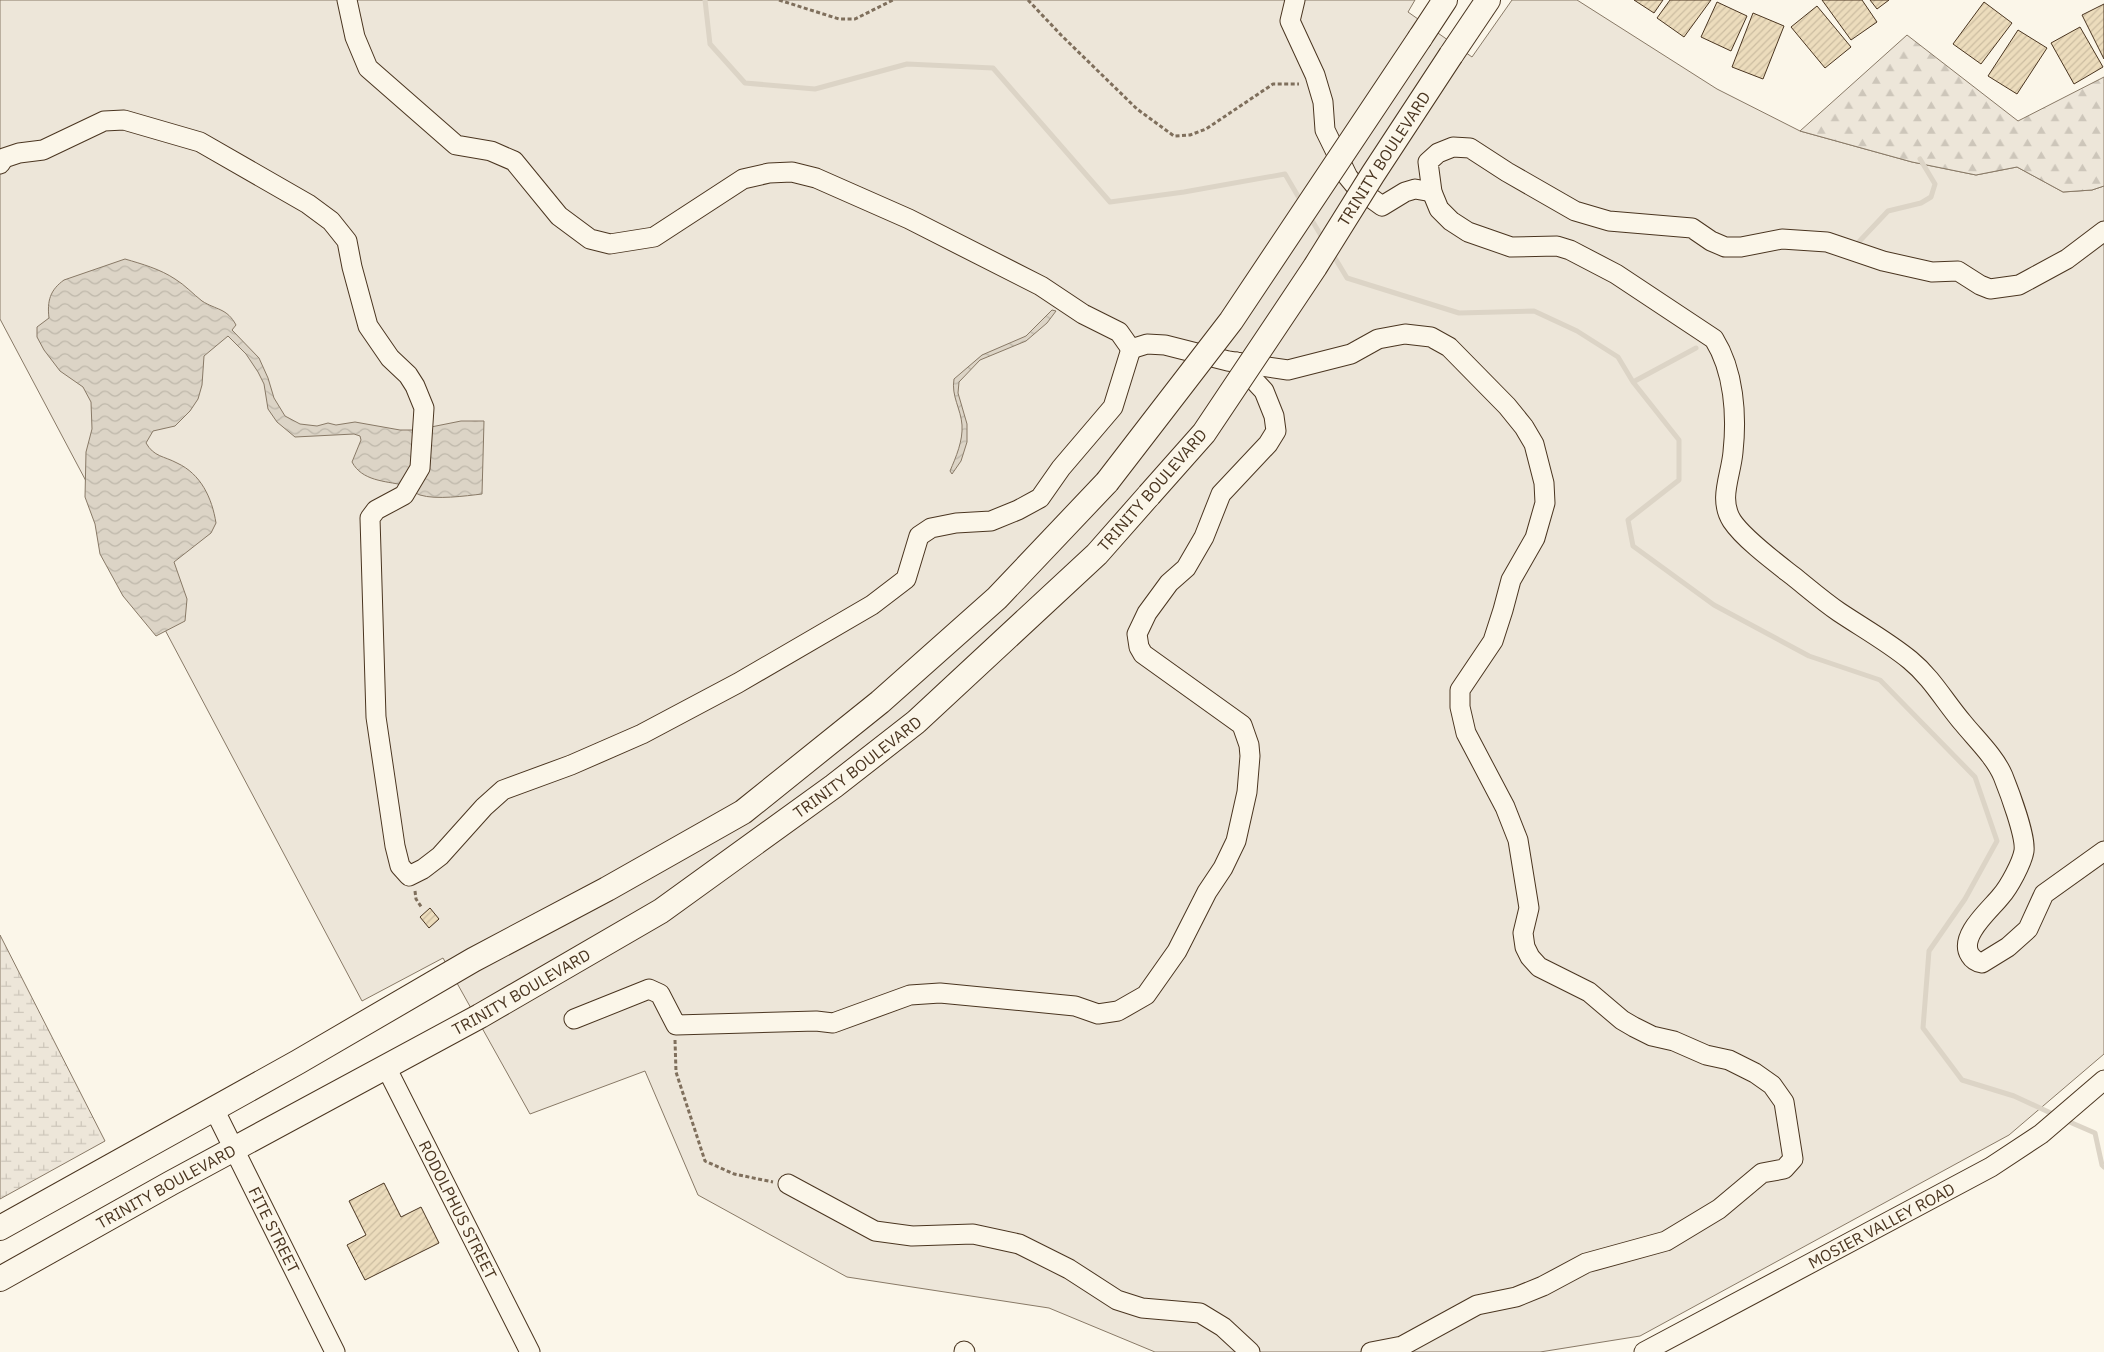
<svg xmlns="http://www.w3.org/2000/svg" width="2104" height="1352" viewBox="0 0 2104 1352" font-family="'IBM Plex Sans',sans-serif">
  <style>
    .grass { fill: #ede6d9; stroke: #887966 }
    .forest { fill: url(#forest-firs); stroke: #887966 }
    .wetland { fill: url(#wetland-marsh); stroke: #887966 }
    .water { fill: url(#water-waves); stroke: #887966 }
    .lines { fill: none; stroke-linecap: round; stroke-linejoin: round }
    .stream { stroke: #dcd4c6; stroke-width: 5 }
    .building { fill: url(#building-hatch); stroke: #4a3520 }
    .minor-casing { stroke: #4a3520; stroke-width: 21 }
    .major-casing { stroke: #4a3520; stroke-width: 26 }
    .path { stroke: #7f6f5c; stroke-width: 3; stroke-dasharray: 4 2.5; stroke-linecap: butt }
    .minor { stroke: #fbf6e9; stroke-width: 19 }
    .major { stroke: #fbf6e9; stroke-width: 24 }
    .major-bridge-casing { stroke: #4a3520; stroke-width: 26; stroke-linecap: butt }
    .major-bridge { stroke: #fbf6e9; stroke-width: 24 }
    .labels { text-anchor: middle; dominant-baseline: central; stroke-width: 4; stroke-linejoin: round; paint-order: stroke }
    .street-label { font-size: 16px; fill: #4a3520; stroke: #fbf6e9 }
  </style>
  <defs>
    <pattern id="forest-firs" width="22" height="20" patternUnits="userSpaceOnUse" patternTransform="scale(1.25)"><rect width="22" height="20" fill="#ede6d9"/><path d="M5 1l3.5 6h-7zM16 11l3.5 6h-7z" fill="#cdc6ba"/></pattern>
    <pattern id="wetland-marsh" width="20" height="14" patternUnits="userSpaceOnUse" patternTransform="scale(1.25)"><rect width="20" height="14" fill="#ede6d9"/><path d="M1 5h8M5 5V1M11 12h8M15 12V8" fill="none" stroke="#cdc6ba"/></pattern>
    <pattern id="water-waves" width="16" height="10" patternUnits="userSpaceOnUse" patternTransform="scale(1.25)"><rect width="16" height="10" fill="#dcd4c6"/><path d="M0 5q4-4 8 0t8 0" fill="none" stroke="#beb7aa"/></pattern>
    <pattern id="building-hatch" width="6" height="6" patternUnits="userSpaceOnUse" patternTransform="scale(1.25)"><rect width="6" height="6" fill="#ecdcbc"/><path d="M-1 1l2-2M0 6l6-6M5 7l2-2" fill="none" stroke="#ccbda1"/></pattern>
  </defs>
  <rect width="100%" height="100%" fill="#fbf6e9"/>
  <path class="grass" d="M0 0H1415L1408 12 1472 57 1512 0H1577L1717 89 1800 131 1912 162 1976 175 2017 167 2063 192 2092 190 2104 186V1054L2009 1135 1640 1336 1540 1352H1155L1049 1308 847 1277 698 1195 645 1071 530 1114 443 958 362 1001 0 319Z"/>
  <path class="forest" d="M1907 35 2018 121 2104 77V186L2092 190 2063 192 2017 167 1976 175 1912 162 1800 131Z"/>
  <path class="wetland" d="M0 935 105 1141 0 1199Z"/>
  <path class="water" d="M125 259C142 264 160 269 175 279 185 285 193 294 202 301 216 310 227 308 236 325L232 330 259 358 268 378 274 398 285 416 300 424 317 426 328 423 336 425 355 422 400 430H416L461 421H484L482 494C465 496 436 500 420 495 414 493 409 486 403 485 385 481 362 481 352 462L361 440 360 436 354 434 295 437 277 422 268 409 264 384 258 372 246 354 228 336 204 356 202 385 198 399 190 411 175 426 153 431 146 443C154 457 164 456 177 463 201 474 212 498 216 523L211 533 174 562 187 599 185 621 156 636 123 596 100 554 95 524 85 497 86 452 92 429 91 402 83 387 60 371 44 350 37 337V327L49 318C47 301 50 290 64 280Z
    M1052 310 1056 311 1047 323 1026 341 980 360 959 382 958 393 967 424V442L961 461 952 474 950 471C956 457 963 441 962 425 961 409 951 396 954 379L982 355 1026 336Z"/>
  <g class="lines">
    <path class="stream" d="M705 0 710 44 745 83 815 89 907 64 993 68 1110 202 1184 192 1285 174 1302 203
      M1310 217 1323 239
      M1854 247 1888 211 1921 203 1931 197 1935 184 1920 159
      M1332 253 1347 278 1459 313 1534 311 1577 331 1618 357 1633 382 1679 440V480L1628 520 1633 546 1714 605 1809 656 1880 680 1975 777 1997 841 1965 899 1929 951 1923 1028 1962 1080 2014 1096 2055 1115
      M1633 382 1696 348
      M2065 1120 2095 1133 2102 1165 2104 1167"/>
  </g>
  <path class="building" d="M1634 0H1663L1654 13Z
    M1670 0H1711L1684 37 1657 18Z
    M1822 0H1862L1877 22 1851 40Z
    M1870 0H1889L1877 9Z
    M1717 2 1747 16 1731 51 1701 37Z
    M1984 2 2012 23 1981 64 1953 44Z
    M2104 4V59L2082 15Z
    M1817 6 1851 47 1825 68 1791 27Z
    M1753 13 1784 26 1763 79 1732 67Z
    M2080 27 2103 67 2074 84 2051 43Z
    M2018 30 2047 48 2017 94 1988 76Z
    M430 908 439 919 429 928 420 917Z
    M384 1183 401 1217 421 1207 439 1243 365 1280 347 1245 366 1235 349 1201Z"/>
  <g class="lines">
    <g class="minor-casing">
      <g id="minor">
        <path d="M347 0 355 37 368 68 456 145 491 151 514 161 559 216 590 239 610 244 654 237 743 179 769 173 792 172 816 178 909 219 1041 286 1083 314 1119 332 1131 349"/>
        <path d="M1295 0 1290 21 1315 75 1323 102 1325 130 1348 177 1357 188 1382 206 1405 192 1415 189 1432 192"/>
        <path d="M0 164 4 158 19 153 43 150 104 121 124 120 200 142 308 204 331 221 347 241 352 267 368 326 390 358 408 375 415 386 424 408 420 468 404 495 376 510 370 518 376 717 395 846 400 866 409 876 423 869 440 856 484 807 503 790 571 765 642 734 738 683 872 605 906 579 919 536 931 528 956 523 991 521 1018 510 1040 498 1061 468 1113 407 1131 349"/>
        <path d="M2104 231 2067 259 2032 278 2019 285 1990 289 1980 285 1958 271 1932 272 1883 261 1827 242 1782 239 1741 247H1725L1711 241 1692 228 1609 221 1575 211 1507 172 1470 148 1453 147 1438 153 1428 162 1432 192 1439 209 1451 221 1468 232 1511 247 1557 246 1570 250 1616 274 1714 339C1734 371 1737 415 1733 452 1731 476 1718 499 1732 521 1744 539 1775 562 1793 576 1808 588 1823 601 1839 612 1863 628 1888 642 1910 660 1932 678 1945 702 1963 723 1976 739 1995 757 2003 776 2009 791 2026 836 2024 851 2022 863 2009 887 2001 896 1991 909 1958 936 1970 955 1973 960 1977 962 1982 963L2008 947 2028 929 2044 894 2104 851"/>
        <path d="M1131 349 1147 344 1165 345 1228 361 1288 370 1351 354 1378 339 1405 334 1431 337 1449 347 1507 406 1524 427 1534 444 1544 483 1545 503 1535 538 1511 580 1503 610 1493 641 1460 690V707L1466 733 1505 807 1518 840 1529 908 1523 933 1525 947 1530 957 1539 967 1589 992 1622 1020 1634 1027 1652 1036 1674 1041 1706 1055 1729 1060 1755 1073 1772 1085 1784 1102 1793 1159 1784 1169 1762 1173 1719 1209 1666 1241 1586 1263 1543 1286 1516 1297 1477 1305 1402 1346 1371 1352"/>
        <path d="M574 1019 649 989 660 994 676 1025 816 1021 833 1023 910 995 940 993 1075 1006 1098 1014 1118 1011 1146 995 1177 951 1207 892 1223 868 1236 841 1247 792 1250 756 1249 745 1242 725 1143 654 1139 647 1137 634 1147 613 1169 583 1186 568 1204 537 1221 494 1268 444 1276 431 1274 416 1264 391 1237 362"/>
        <path id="s1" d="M386 1067 530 1352"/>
        <path id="s2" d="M214 1109 335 1352"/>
        <path d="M788 1184 875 1231 912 1236 973 1234 1019 1244 1069 1269 1117 1300 1142 1308 1200 1313 1223 1327 1250 1352"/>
        <path d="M964 1351 965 1352"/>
        <path id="s3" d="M1644 1352 1991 1167 2041 1134 2104 1080"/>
      </g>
    </g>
    <g class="major-casing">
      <g id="major">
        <path d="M1420 38 1445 0"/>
        <path d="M1451 55 1488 0"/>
        <path d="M0 1228 298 1062 473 960 607 889 743 812 880 702 997 598 1107 482"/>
        <path id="s4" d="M0 1279 171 1183 480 1016 661 911 834 786 916 722 1097 554 1149 495"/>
      </g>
    </g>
    <path class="path" d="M779 0 839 19H855L893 0
      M1028 0 1061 35 1137 109 1174 136 1190 135 1206 129 1273 84H1299
      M415 891 416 899 422 908
      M675 1040 676 1072 705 1161 734 1174 773 1182"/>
    <use href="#minor" class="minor"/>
    <use href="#major" class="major"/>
    <g class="major-bridge-casing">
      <g id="major-bridge">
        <path d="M1107 482 1231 321 1420 38"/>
        <path id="s5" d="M1149 495 1204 433 1315 267 1373 174 1451 55"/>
      </g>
    </g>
    <use href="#major-bridge" class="major-bridge"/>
  </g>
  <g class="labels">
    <g class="street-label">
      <text stroke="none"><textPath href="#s5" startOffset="411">TRINITY BOULEVARD</textPath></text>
      <text transform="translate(1152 490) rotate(-49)">TRINITY BOULEVARD</text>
      <text stroke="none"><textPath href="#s4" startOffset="1000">TRINITY BOULEVARD</textPath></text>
      <text stroke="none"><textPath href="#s4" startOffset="595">TRINITY BOULEVARD</textPath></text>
      <text stroke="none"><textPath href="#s4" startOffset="190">TRINITY BOULEVARD</textPath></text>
      <text stroke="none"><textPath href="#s1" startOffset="160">RODOLPHUS STREET</textPath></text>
      <text stroke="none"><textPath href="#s3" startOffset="269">MOSIER VALLEY ROAD</textPath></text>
      <text stroke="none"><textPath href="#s2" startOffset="135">FITE STREET</textPath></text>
    </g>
  </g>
</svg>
